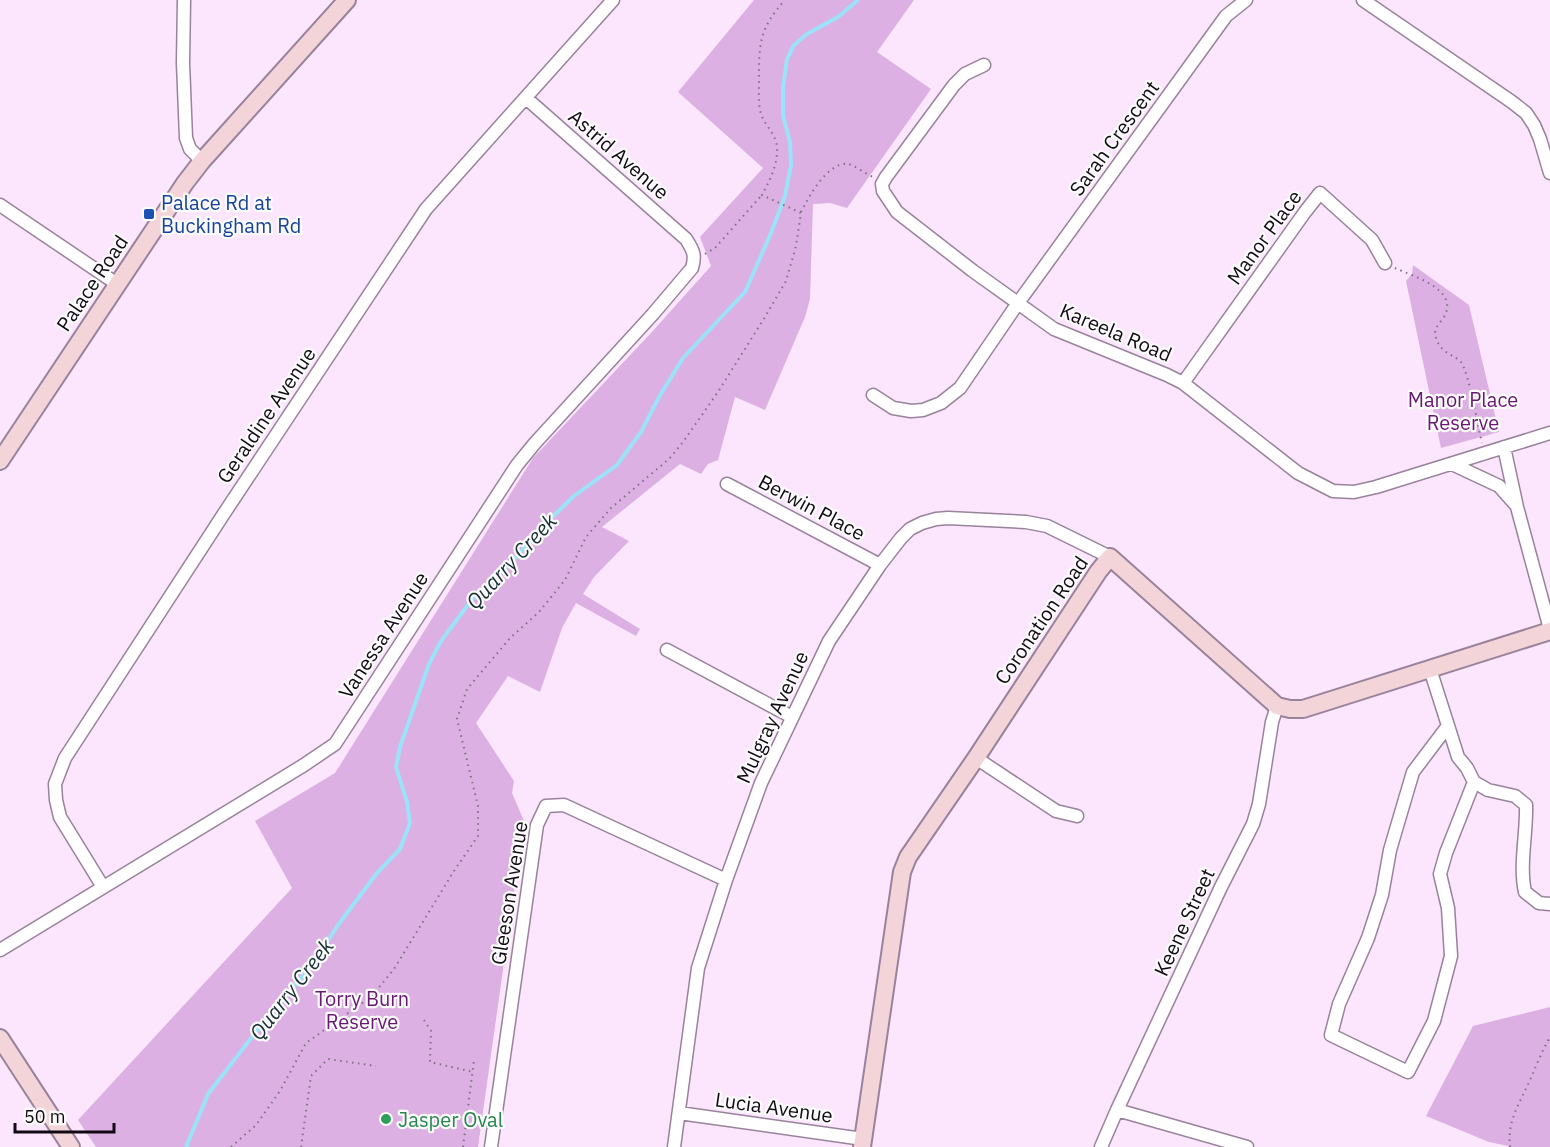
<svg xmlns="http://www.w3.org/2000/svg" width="1550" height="1147" viewBox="0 0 1550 1147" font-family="'IBM Plex Sans',sans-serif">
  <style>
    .green { fill: #dcb0e2 }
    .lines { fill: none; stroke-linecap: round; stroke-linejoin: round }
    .stream { stroke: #9ce2f9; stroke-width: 4 }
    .street-casing { stroke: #99829c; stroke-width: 15 }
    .secondary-casing { stroke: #99829c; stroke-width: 20 }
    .path { stroke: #7f7181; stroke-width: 2; stroke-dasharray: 1.5 4.5; stroke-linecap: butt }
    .street { stroke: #fff; stroke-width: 12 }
    .secondary { stroke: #f3d5d9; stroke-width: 16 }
    .transit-dot { fill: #1a4fb4; stroke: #fbfbfb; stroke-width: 2 }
    .leisure-dot { fill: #2e9e5b; stroke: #fbfbfb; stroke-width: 2 }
    .labels { text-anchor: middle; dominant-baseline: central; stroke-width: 4.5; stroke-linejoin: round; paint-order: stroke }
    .street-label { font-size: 20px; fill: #110913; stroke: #fbfbfb }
    .transit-label { font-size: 20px; fill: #164399; stroke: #fbfbfb; text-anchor: start }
    .park-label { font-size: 20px; fill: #681773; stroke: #fbfbfb }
    .leisure-label { font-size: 20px; fill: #27864d; stroke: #fbfbfb; text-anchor: start }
    .water-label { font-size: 21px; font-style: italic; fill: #182e35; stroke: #fbfbfb }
  </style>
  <rect width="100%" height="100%" fill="#fbe6fd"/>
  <path class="green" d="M754 0H914L877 52 931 89 847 208 830 203 813 204 810 299 805 317 765 410 735 397 718 460 708 464 701 474 680 464 602 527 629 541 594 577 583 594 640 629 636 636 576 603 562 628 540 692 508 676 476 723 514 781 512 793 524 821 478 1147H96L78 1120 292 888 255 821 335 773 533 458 651 333 711 266 700 237 763 168 678 92Z
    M1413 265 1469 305 1499 432 1441 448 1406 281 1412 274Z
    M1550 1007V1147H1513L1489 1142 1426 1116 1473 1026Z"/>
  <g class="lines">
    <path class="stream" d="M186 1147 208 1094 262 1024 312 965 338 925 377 873 400 849 410 823 407 802 396 767 400 747 429 664 441 641 470 602 515 558 543 526 574 496 617 465 641 432 659 397 683 358 745 292 771 233 785 196 791 165 790 142 783 116V88L787 59 794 45 807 34 838 17 858 0"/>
    <g class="street-casing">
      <path id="street" d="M184 0 183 63 186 138 190 149 202 161
        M1363 0 1512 102 1526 113 1534 125 1540 139 1550 173
        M984 65 965 74 954 85 886 177 882 184 883 191 897 212 973 271 1054 329 1167 375 1183 383 1298 473 1333 491 1354 492 1376 487 1550 433
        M0 205 117 284
        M1183 383 1305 212 1320 193 1372 240 1385 263
        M873 395 893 408 911 411 923 410 941 403 960 388 1018 303 1226 16 1246 0
        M1504 447 1517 507 1550 629
        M1452 464 1499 486 1515 504
        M727 484 880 565
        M667 650 792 717
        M1430 669 1458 757 1467 768 1474 782 1488 790 1515 796 1526 805C1527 834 1519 864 1525 892L1539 903 1550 904
        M1447 727 1413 772 1390 850 1382 895 1368 938 1339 1004 1331 1035 1408 1072 1434 1021 1451 956 1448 908 1440 874 1446 853 1474 782
        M976 758 1056 811 1077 816
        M103 887 60 817 56 800 55 784 65 758 225 512 426 209 613 0
        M0 950 304 765 335 744 517 465 535 443 653 314 692 268C696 255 693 250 686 239L526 98
        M1117 1110 1247 1147
        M679 1113 863 1139
        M491 1147 537 825 546 806 564 805 726 880
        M674 1147 698 968 726 880 761 783 829 641 880 565 901 538 910 529 922 523 936 519 948 518 1026 522 1047 526 1110 557
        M1101 1147 1117 1110 1221 887 1253 824 1259 804 1272 722 1277 706"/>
    </g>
    <g class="secondary-casing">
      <path id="secondary" d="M0 461 185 183 202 161 347 0
        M0 1038 71 1147
        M862 1147 902 872 908 857 976 758 1098 572 1110 557 1277 706 1290 709H1303L1550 631"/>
    </g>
    <path class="path" d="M801 212C808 198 828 161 848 164 854 165 866 174 873 177
      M705 254 715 248 761 196
      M1395 268C1412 276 1460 289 1444 317 1438 326 1432 329 1437 341 1443 354 1453 354 1461 362 1469 373 1478 427 1482 443
      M424 1020 431 1031 430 1062 473 1072
      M231 1147 256 1125 280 1091 306 1043 372 996 394 969 454 871 478 836V806L457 719 467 689 511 637 539 612 565 580 586 537 611 508 669 459 683 442 718 392 765 317 786 281 796 246 801 213 762 195C770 180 778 164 777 147 776 134 765 126 761 114 758 103 759 92 759 81 759 43 759 29 785 0
      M301 1147 311 1076 328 1059 376 1066
      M463 1147 474 1060
      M1510 1147C1507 1120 1520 1103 1530 1080 1536 1066 1542 1051 1550 1037"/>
    <use href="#street" class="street"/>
    <use href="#secondary" class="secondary"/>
  </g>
  <rect class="transit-dot" x="143" y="208" width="12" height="12" rx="3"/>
  <circle class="leisure-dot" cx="386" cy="1119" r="6"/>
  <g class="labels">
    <g class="street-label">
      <text transform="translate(1114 138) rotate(-54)">Sarah Crescent</text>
      <text transform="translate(619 154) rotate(41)">Astrid Avenue</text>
      <text transform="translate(1264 237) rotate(-54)">Manor Place</text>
      <text transform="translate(92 283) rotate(-56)">Palace Road</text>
      <text transform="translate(1116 332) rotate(23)">Kareela Road</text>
      <text transform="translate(266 415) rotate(-56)">Geraldine Avenue</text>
      <text transform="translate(812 507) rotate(28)">Berwin Place</text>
      <text transform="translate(1041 620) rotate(-56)">Coronation Road</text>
      <text transform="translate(383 635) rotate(-57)">Vanessa Avenue</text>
      <text transform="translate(772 717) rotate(-65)">Mulgray Avenue</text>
      <text transform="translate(509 893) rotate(-81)">Gleeson Avenue</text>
      <text transform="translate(1184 922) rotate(-65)">Keene Street</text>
      <text transform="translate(774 1107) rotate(8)">Lucia Avenue</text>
    </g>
    <g class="transit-label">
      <text x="161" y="202">Palace Rd at<tspan x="161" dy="23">Buckingham Rd</tspan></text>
    </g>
    <g class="park-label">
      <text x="1463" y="399">Manor Place<tspan x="1463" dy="23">Reserve</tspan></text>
      <text x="362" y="998">Torry Burn<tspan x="362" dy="23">Reserve</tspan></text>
    </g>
    <g class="leisure-label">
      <text x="398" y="1119">Jasper Oval</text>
    </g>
    <g class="water-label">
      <text transform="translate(511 561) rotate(-47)">Quarry Creek</text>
      <text transform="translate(291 989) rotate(-52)">Quarry Creek</text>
    </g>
  </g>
  <path d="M15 1123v9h99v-9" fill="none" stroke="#110913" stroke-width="3"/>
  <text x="24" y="1123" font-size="18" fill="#110913" stroke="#fbfbfb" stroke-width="4.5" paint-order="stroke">50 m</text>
</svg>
